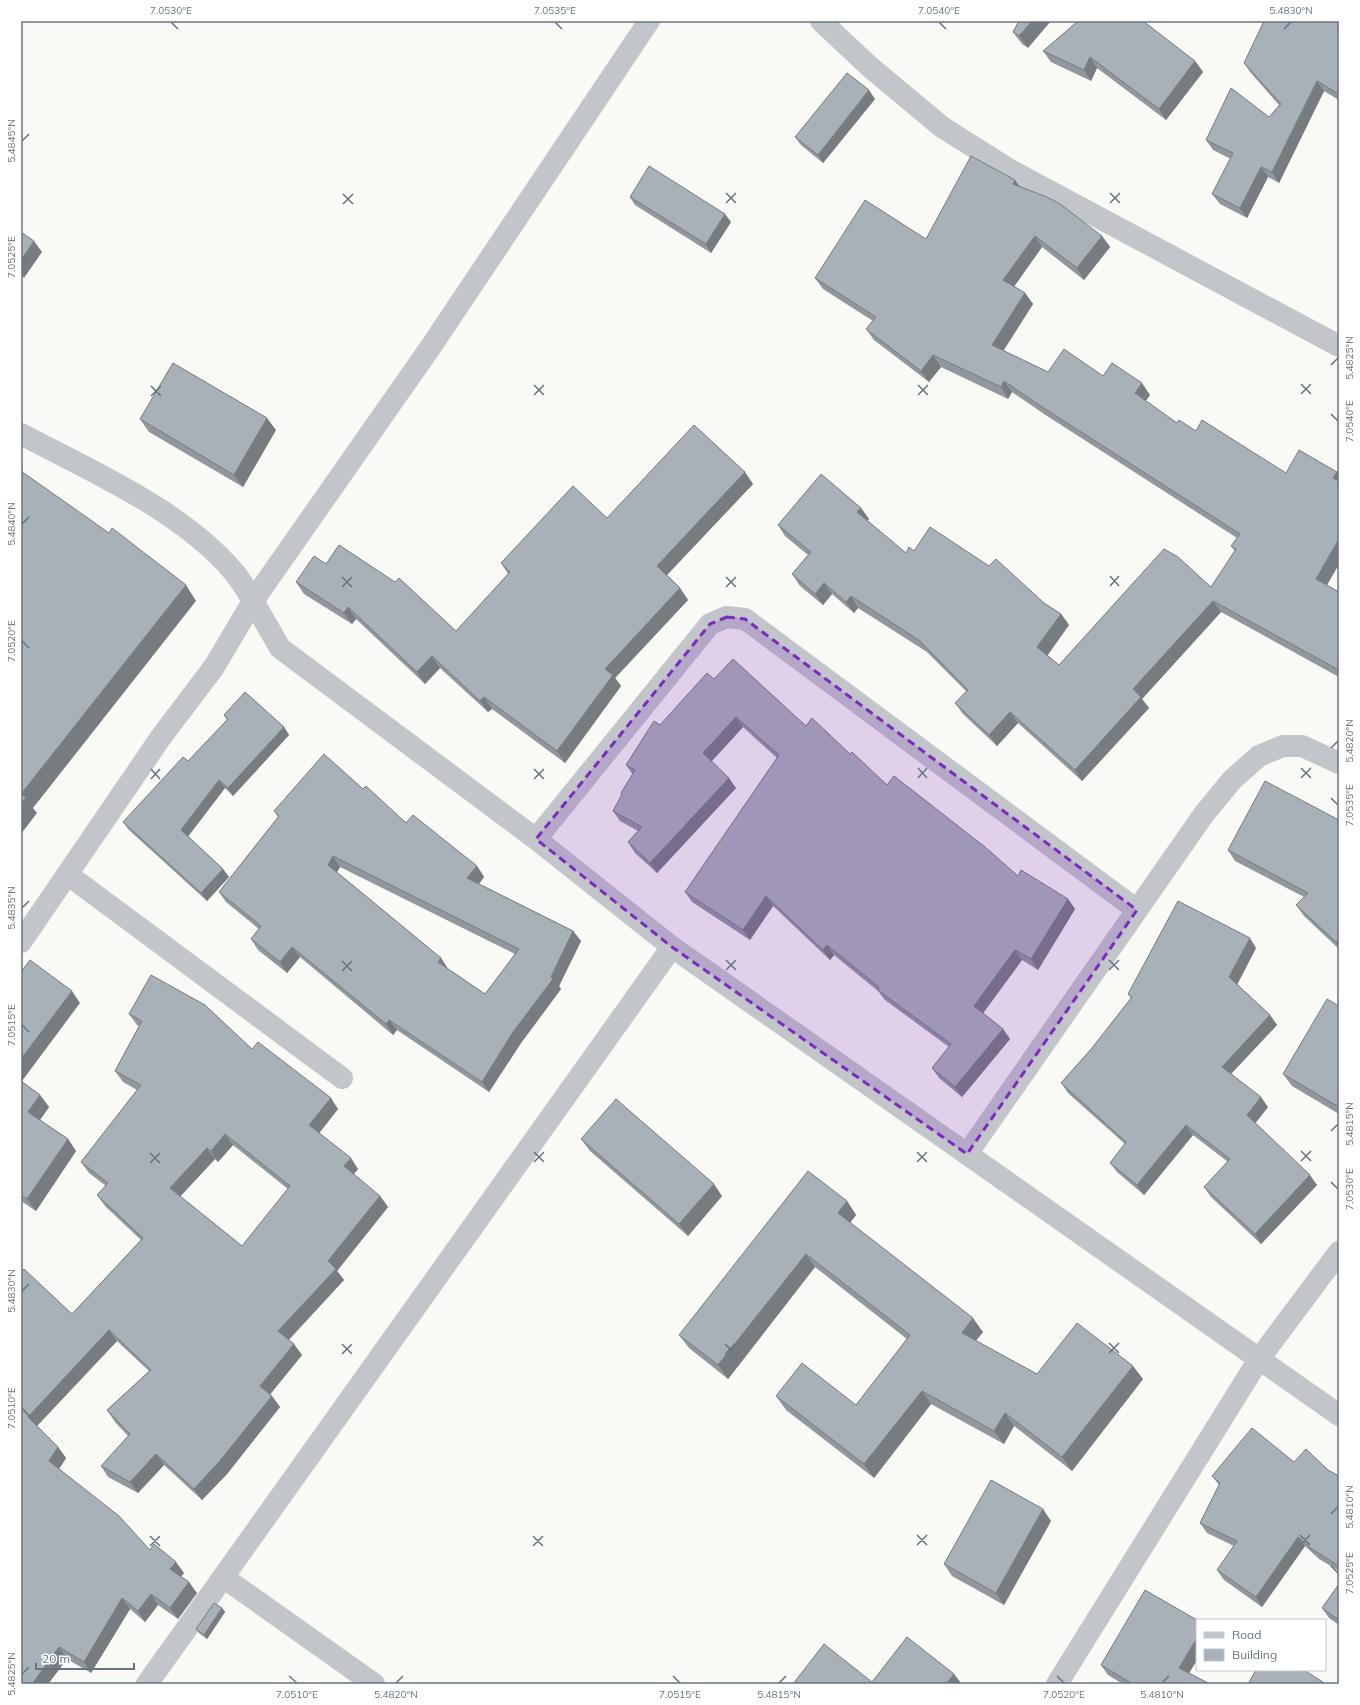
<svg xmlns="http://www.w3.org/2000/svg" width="1360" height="1705" viewBox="0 0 1360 1705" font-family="Mulish,sans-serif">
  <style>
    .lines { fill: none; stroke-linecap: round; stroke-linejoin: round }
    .minor { stroke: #c2c6ca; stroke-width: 22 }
    .wall { fill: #90989d; fill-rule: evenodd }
    .shaded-wall { fill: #767c80 }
    .building { fill: #a8b1b7; stroke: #767c80; fill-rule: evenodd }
    .marked { fill: #7b2cbf; fill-opacity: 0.2; stroke: #7b2cbf; stroke-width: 3; stroke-dasharray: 8 5; stroke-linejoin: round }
    .ticks { fill: none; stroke: #647581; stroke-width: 1.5 }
    .neatline { fill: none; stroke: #647581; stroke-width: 1.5 }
    .ticks-label { font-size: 10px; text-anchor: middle; fill: #647581 }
  </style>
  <rect width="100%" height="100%" fill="#f9f9f6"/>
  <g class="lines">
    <path class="minor" d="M821 21 870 67 942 127 1010 170 1339 346
      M21 434C91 471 181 510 233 571 241 580 247 591 253 601L432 345 649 21
      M536 839 710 624 727 617 745 619 1137 910
      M67 874 342 1078
      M21 942 161 737 214 667 253 601 280 648 536 839 672 947 1339 1415
      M967 1154 1204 814 1232 780 1259 756 1283 746H1302L1339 763
      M223 1577 374 1684
      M147 1684 672 947
      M1057 1684 1259 1359 1339 1252"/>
  </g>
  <path class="wall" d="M1019 21 1028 48 1022 44 1013 32Z
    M1339 21V100L1324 91 1279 183 1268 177 1247 218 1220 204 1212 194 1231 159 1213 150 1206 140 1269 117 1279 105 1251 73 1244 63Z
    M1043 51 1195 61 1203 72 1166 120 1097 68 1091 81 1051 62Z
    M875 99 823 163 801 145 795 137Z
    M1015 180 1019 186 1102 236 1110 247 1084 280 1042 247 1014 286 1025 293 1033 304 1003 351 1048 372 1103 376 1150 395 1145 401 1177 423 1196 431 1286 473 1337 472 1339 476V564L1327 585 1339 592V677L1221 612 1142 699 1149 708 1082 781 1018 723 997 746 963 714 955 703 966 691 927 652 858 608 854 613 832 594 823 605 800 586 792 574 808 555 785 536 778 525 861 508 869 519 868 521 906 553 914 551 1044 603 1061 614 1069 625 1047 655 1059 665 1211 587 1235 551 1231 546 1237 538 1044 414 1012 392 1008 399 941 367 929 382 874 340 866 329 873 321 823 289 815 278 926 239Z
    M630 197 731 222 711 253 635 205Z
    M140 419 276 430 243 487 149 432Z
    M753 484 667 575 680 588 688 600 615 678 621 686 565 763 492 709 488 712 440 668 425 684 356 619 352 624 304 594 296 582 326 564 456 631 508 574 501 563 607 518Z
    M714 679 806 726 850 754 887 785 1018 876 1068 899 1075 909 1038 970 1022 960 983 1013 1003 1029 1010 1039 962 1097 939 1078 932 1068 949 1047 885 1000 878 991 834 955 830 960 773 906 750 940 692 902 685 892 777 758 743 727 711 762 736 788 657 873 635 853 628 842 638 831 620 821 613 811 622 795 621 793 633 775 626 765 660 725Z
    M224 715 284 727 289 735 233 796 225 788 188 836 223 869 229 877 207 901 129 830 123 822 188 761 227 720Z
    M363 789 406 823 477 866 484 877 479 884 573 931 581 941 559 986 561 989 521 1043 489 1092 397 1030 393 1035 300 957 287 973 258 950 251 939 259 929 226 902 219 892 278 817 274 811ZM340 867 515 954 485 994 448 969 441 958 337 872Z
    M1339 820V949L1304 916 1296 905 1304 897 1235 861 1228 850Z
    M1256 948 1237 984 1270 1015 1277 1025 1231 1074 1268 1107 1255 1123 1317 1185 1261 1244 1211 1197 1204 1187 1228 1162 1193 1135 1144 1195 1117 1172 1110 1163 1125 1144 1068 1093 1061 1083 1092 1048 1131 998 1128 994Z
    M1339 1006V1114L1292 1086 1283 1074Z
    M129 1014 252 1049 338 1109 319 1133 358 1169 354 1174 380 1196 388 1207 337 1271 344 1280 289 1340 302 1355 270 1394 280 1407 227 1474 202 1500 164 1465 138 1493 108 1477 101 1466 128 1436 115 1422 107 1410 149 1371 117 1341 37 1426 58 1447 66 1458 59 1469 150 1550 184 1573 181 1577 197 1593 178 1619 158 1605 145 1622 130 1609 91 1673 67 1659 48 1684 21 1272 72 1314 141 1240 105 1206 97 1195 106 1186 89 1173 81 1162 137 1090 123 1082 115 1071 139 1026 137 1025ZM233 1145 288 1189 242 1246 180 1196 215 1159 218 1162Z
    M21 1081 40 1095 49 1107 40 1120 68 1139 76 1151 36 1211 21 1201Z
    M581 1139 722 1196 688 1236 590 1151Z
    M847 1201 856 1215 850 1223 983 1332 976 1341 1037 1374 1143 1379 1072 1471 1014 1426 1004 1444 931 1404 874 1478 786 1410 776 1396 856 1405 907 1339 815 1267 728 1379 689 1348 679 1335Z
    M1294 1462 1328 1470 1339 1476V1571L1319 1559 1305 1546 1262 1607 1224 1580 1217 1570 1234 1546 1207 1533 1200 1523 1219 1485 1212 1476Z
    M1051 1521 1004 1605 952 1576 944 1564Z
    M1339 1584V1625L1329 1618 1322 1608Z
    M222 1608 225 1612 207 1639 199 1633 196 1629Z
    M1197 1620V1660L1189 1673 1210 1684H1123L1108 1675 1101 1665Z"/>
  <path class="shaded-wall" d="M1032 21H1051L1028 48 1019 36Z
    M1090 57 1097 68 1091 81 1084 70Z
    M1195 61 1203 72 1166 120 1159 109Z
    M1317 81 1324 91 1279 183 1272 172Z
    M869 90 875 99 823 163 818 155Z
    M1261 167 1268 177 1247 218 1240 208Z
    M1015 180 1023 191 1013 184Z
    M725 214 731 222 711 253 706 244Z
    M1035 236 1042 247 1011 291 1003 280Z
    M1102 236 1110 247 1084 280 1077 268Z
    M34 241 42 252 24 278 21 274V260Z
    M1025 293 1033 304 1000 356 992 345Z
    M933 355 941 367 929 382 921 371Z
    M1004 381 1012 392 1008 399 1001 387Z
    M1142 383 1150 395 1143 405 1135 393Z
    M267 418 276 430 243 487 234 475Z
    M745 472 753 484 665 577 657 566Z
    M1337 472 1339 476V486L1333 478Z
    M861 508 869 519 865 523 857 512Z
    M1339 539V564L1324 590 1316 579Z
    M824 583 832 594 823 605 815 594Z
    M186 585 196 601 33 808 37 813 21 834V794Z
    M680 588 688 600 615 678 621 686 565 763 557 751 605 669Z
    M851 596 858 608 854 613 846 602Z
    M1213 601 1221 612 1142 699 1149 708 1082 781 1075 770 1133 689Z
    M348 607 356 619 352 624 344 613Z
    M1061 614 1069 625 1045 659 1037 647Z
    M432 656 440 668 425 684 417 672Z
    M484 697 492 709 488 712 480 701Z
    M1010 712 1018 723 997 746 989 735Z
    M736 717 743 727 710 763 703 753Z
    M284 727 289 735 233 796 228 788Z
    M729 778 736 788 657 873 650 863Z
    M219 780 225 788 187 838 181 830Z
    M333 856 340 867 335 875 328 865Z
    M477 866 484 877 475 889 467 878Z
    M223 869 229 877 207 901 201 893Z
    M766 896 773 906 750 940 743 930Z
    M1068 899 1075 909 1038 970 1031 959Z
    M573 931 581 941 559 986 561 989 521 1043 489 1092 482 1082 513 1032 551 977Z
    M1250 938 1256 948 1236 987 1229 977Z
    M1339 939V947L1336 942Z
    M827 945 834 955 830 960 823 950Z
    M292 947 300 957 287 973 280 962Z
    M1015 950 1022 960 981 1016 974 1006Z
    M441 958 448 969 445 972 438 962Z
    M72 991 80 1003 22 1081 21 1080V1059Z
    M1270 1015 1277 1025 1229 1076 1222 1067Z
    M389 1020 397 1030 393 1035 386 1024Z
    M1003 1029 1010 1039 962 1097 955 1087Z
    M40 1095 49 1107 37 1124 28 1112Z
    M1261 1097 1268 1107 1254 1125 1247 1115Z
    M331 1098 338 1109 317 1136 309 1125Z
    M1186 1125 1193 1135 1144 1195 1137 1185Z
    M225 1134 233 1145 218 1162 211 1151Z
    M68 1139 76 1151 36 1211 27 1199Z
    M207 1148 215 1159 178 1199 170 1188Z
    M351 1158 358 1169 351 1177 344 1166Z
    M1310 1175 1317 1185 1261 1244 1255 1234Z
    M714 1184 722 1196 688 1236 679 1224Z
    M380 1196 388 1207 337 1271 344 1280 286 1342 278 1331 328 1261Z
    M847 1201 856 1215 847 1226 838 1213Z
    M806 1254 815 1267 728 1379 718 1365Z
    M973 1318 983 1332 971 1346 962 1333Z
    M109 1330 117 1341 35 1428 28 1417Z
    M294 1344 302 1355 268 1397 260 1386Z
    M1133 1366 1143 1379 1072 1471 1062 1457Z
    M922 1391 931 1404 874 1478 864 1464Z
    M272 1396 280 1407 227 1474 202 1500 194 1489Z
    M1005 1413 1014 1426 1004 1444 994 1431Z
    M58 1447 66 1458 57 1472 49 1461Z
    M156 1454 164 1465 138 1493 130 1482Z
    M1043 1509 1051 1521 1004 1605 996 1593Z
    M1298 1537 1305 1546 1262 1607 1256 1597Z
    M176 1562 184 1573 178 1580 170 1569Z
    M189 1582 197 1593 178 1619 170 1608Z
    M151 1594 158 1605 145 1622 138 1611Z
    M122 1598 130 1609 91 1673 84 1662Z
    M222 1608 225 1612 207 1639 204 1635Z
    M1197 1638V1660L1186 1678 1179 1668Z
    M59 1647 67 1659 48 1684H32Z
    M954 1674 961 1683V1684H946Z"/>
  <path class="building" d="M1019 21H1032L1019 36 1013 32Z
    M1078 21H1143L1195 61 1159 109 1090 57 1084 70 1043 51Z
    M1264 21H1339V91L1337 93 1317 81 1272 172 1261 167 1240 208 1212 194 1233 153 1206 140 1231 88 1269 117 1281 104 1244 63Z
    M847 73 869 90 818 155 795 137Z
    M971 156 1015 180 1013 184 1047 197 1060 204 1102 236 1077 268 1035 236 1003 280 1025 293 992 345 1048 372 1064 349 1103 376 1112 363 1142 383 1135 393 1177 423 1179 420 1196 431 1202 420 1286 473 1299 450 1337 472 1333 478 1339 481V539L1316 579 1339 592V670L1213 601 1133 689 1141 697 1075 770 1010 712 989 735 955 703 968 690 920 641 851 596 846 602 824 583 815 594 792 574 811 552 778 525 821 474 861 508 857 512 906 553 909 547 914 551 930 527 989 566 996 559 1044 603 1061 614 1037 647 1059 665 1164 549 1178 557 1211 587 1236 549 1231 546 1240 534 1036 403 1004 381 1001 387 933 355 921 371 866 329 876 317 815 278 865 200 926 239Z
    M649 166 725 214 706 244 630 197Z
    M21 232 34 241 21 260Z
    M173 363 267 418 234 475 140 419Z
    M694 425 745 472 657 566 680 588 605 669 613 675 557 751 484 697 480 701 432 656 417 672 348 607 344 613 296 582 314 556 326 564 339 545 395 582 399 578 456 631 510 572 501 563 573 486 607 518Z
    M21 471 109 533 112 528 186 585 21 794 26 797 21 804V556L22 554 21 553Z
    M733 659 806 726 812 718 850 754 852 752 887 785 894 776 985 847 1018 876 1021 870 1068 899 1031 959 1015 950 974 1006 1003 1029 955 1087 932 1068 951 1044 878 990 879 987 827 945 823 950 766 896 743 930 685 892 779 755 736 717 703 753 729 778 650 863 628 842 642 827 613 811 622 794 621 793 635 770 626 765 654 721 660 725 707 673 714 679Z
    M245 692 284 727 228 788 219 780 181 830 223 869 201 893 123 822 183 757 188 761 228 719 224 715Z
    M324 754 363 789 366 786 406 823 413 815 477 866 467 878 573 931 551 977 553 979 513 1032 482 1082 389 1020 386 1024 292 947 280 962 251 939 261 926 219 892 279 816 274 811ZM333 856 519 949 485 994 438 962 441 958 328 865Z
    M1265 781 1339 820V939L1336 942 1296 905 1308 893 1228 850Z
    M1178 901 1250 938 1229 977 1270 1015 1222 1067 1261 1097 1247 1115 1310 1175 1255 1234 1204 1187 1230 1159 1186 1125 1137 1185 1110 1163 1126 1142 1061 1083 1092 1048 1132 997 1128 994Z
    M30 960 72 991 21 1059V972Z
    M151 975 205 1005 252 1049 258 1042 331 1098 309 1125 351 1158 344 1166 380 1196 328 1261 336 1269 278 1331 294 1344 260 1386 272 1396 219 1462 194 1489 156 1454 130 1482 101 1466 130 1434 107 1410 151 1370 109 1330 28 1417 58 1447 49 1461 119 1516 150 1550 154 1544 176 1562 170 1569 189 1582 170 1608 151 1594 138 1611 122 1598 84 1662 59 1647 32 1684H21V1272L24 1269 72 1314 143 1238 97 1195 108 1183 81 1162 141 1085 115 1071 142 1021 129 1014ZM225 1134 290 1186 242 1246 170 1188 207 1148 211 1151Z
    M1327 999 1339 1006V1107L1283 1074Z
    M21 1081 40 1095 28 1112 68 1139 27 1199 21 1195Z
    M616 1099 714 1184 679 1224 581 1139Z
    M808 1171 847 1201 838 1213 973 1318 962 1333 1037 1374 1077 1323 1133 1366 1062 1457 1005 1413 994 1431 922 1391 864 1464 776 1396 802 1363 856 1405 910 1335 806 1254 718 1365 679 1335Z
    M1252 1428 1294 1462 1306 1449 1328 1470 1339 1476V1566L1312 1549 1298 1537 1256 1597 1217 1570 1237 1541 1200 1523 1220 1483 1212 1476Z
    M991 1480 1043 1509 996 1593 944 1564Z
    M1339 1584V1620L1322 1608Z
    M1145 1590 1197 1620V1638L1179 1668 1210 1684H1133L1101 1665Z
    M214 1603 222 1608 204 1635 196 1629Z
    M907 1637 954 1674 946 1684H793L824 1644 872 1682Z
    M1256 1670H1304L1326 1684H1248Z"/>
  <path class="marked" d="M727 617 745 619 1137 910 967 1154 672 947 536 839 710 624Z"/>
  <path class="ticks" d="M171 22 178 29M555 22 562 29M939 22 946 29M1284 29 1291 22M22 141 29 134M726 193 736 203M1110 193 1120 203M343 194 353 204M726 203 736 193M1110 203 1120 193M343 204 353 194M22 257 29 264M1331 365 1338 358M1301 384 1311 394M534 385 544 395M918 385 928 395M151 386 161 396M1301 394 1311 384M534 395 544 385M918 395 928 385M151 396 161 386M1331 414 1338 421M22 524 29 517M1110 576 1119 586M342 577 352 587M726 577 736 587M1110 586 1119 576M342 587 352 577M726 587 736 577M22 641 29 648M1331 748 1338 741M918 768 927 778M1301 768 1311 778M151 769 160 779M534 769 544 779M918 778 927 768M1301 778 1311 768M151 779 160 769M534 779 544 769M1331 798 1338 805M22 908 29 901M726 960 736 970M1109 960 1119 970M342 961 352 971M726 970 736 960M1109 970 1119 960M342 971 352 961M22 1025 29 1032M1331 1131 1338 1124M1301 1151 1311 1161M534 1152 544 1162M917 1152 927 1162M150 1153 160 1163M1301 1161 1311 1151M534 1162 544 1152M917 1162 927 1152M150 1163 160 1153M1331 1182 1338 1189M22 1291 29 1284M1109 1343 1119 1353M342 1344 352 1354M725 1344 735 1354M1109 1353 1119 1343M342 1354 352 1344M725 1354 735 1344M22 1408 29 1416M1331 1514 1338 1507M917 1535 927 1545M1300 1535 1310 1545M150 1536 160 1546M533 1536 543 1546M917 1545 927 1535M1300 1545 1310 1535M150 1546 160 1536M533 1546 543 1536M1331 1566 1338 1573M22 1674 29 1667M289 1676 297 1683M673 1676 680 1683M1057 1676 1064 1683M396 1683 403 1676M779 1683 786 1676M1162 1683 1169 1676"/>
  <rect width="1360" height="1705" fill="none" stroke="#ffffff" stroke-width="44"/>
  <rect x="1196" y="1619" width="130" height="52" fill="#ffffff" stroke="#c1c8cd"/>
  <rect x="1204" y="1632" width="20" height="6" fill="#c2c6ca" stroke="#c1c8cd"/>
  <text x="1232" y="1639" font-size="12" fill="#647581">Road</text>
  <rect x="1204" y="1649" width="20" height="12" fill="#a8b1b7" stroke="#c1c8cd"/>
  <text x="1232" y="1659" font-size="12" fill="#647581">Building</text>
  <path d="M36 1663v6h98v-6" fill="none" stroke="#647581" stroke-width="2"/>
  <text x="42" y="1663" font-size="12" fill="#647581" stroke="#ffffff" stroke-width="3" paint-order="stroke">20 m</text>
  <rect x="22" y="22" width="1316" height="1661" class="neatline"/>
  <g class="ticks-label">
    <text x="171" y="14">7.0530°E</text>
    <text x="555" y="14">7.0535°E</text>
    <text x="939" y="14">7.0540°E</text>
    <text x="1291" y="14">5.4830°N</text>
    <text transform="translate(11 141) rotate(-90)" y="4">5.4845°N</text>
    <text transform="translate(11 257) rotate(-90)" y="4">7.0525°E</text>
    <text transform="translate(1349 358) rotate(-90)" y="4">5.4825°N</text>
    <text transform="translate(1349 421) rotate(-90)" y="4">7.0540°E</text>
    <text transform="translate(11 524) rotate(-90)" y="4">5.4840°N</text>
    <text transform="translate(11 641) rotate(-90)" y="4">7.0520°E</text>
    <text transform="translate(1349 741) rotate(-90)" y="4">5.4820°N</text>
    <text transform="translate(1349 805) rotate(-90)" y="4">7.0535°E</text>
    <text transform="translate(11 908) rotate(-90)" y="4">5.4835°N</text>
    <text transform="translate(11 1025) rotate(-90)" y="4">7.0515°E</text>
    <text transform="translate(1349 1124) rotate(-90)" y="4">5.4815°N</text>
    <text transform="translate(1349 1189) rotate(-90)" y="4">7.0530°E</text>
    <text transform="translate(11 1291) rotate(-90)" y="4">5.4830°N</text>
    <text transform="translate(11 1408) rotate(-90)" y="4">7.0510°E</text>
    <text transform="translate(1349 1507) rotate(-90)" y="4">5.4810°N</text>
    <text transform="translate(1349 1573) rotate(-90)" y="4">7.0525°E</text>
    <text transform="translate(11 1674) rotate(-90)" y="4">5.4825°N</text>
    <text x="297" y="1698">7.0510°E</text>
    <text x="396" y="1698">5.4820°N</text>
    <text x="680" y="1698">7.0515°E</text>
    <text x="779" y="1698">5.4815°N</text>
    <text x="1064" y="1698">7.0520°E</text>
    <text x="1162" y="1698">5.4810°N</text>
  </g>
</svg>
